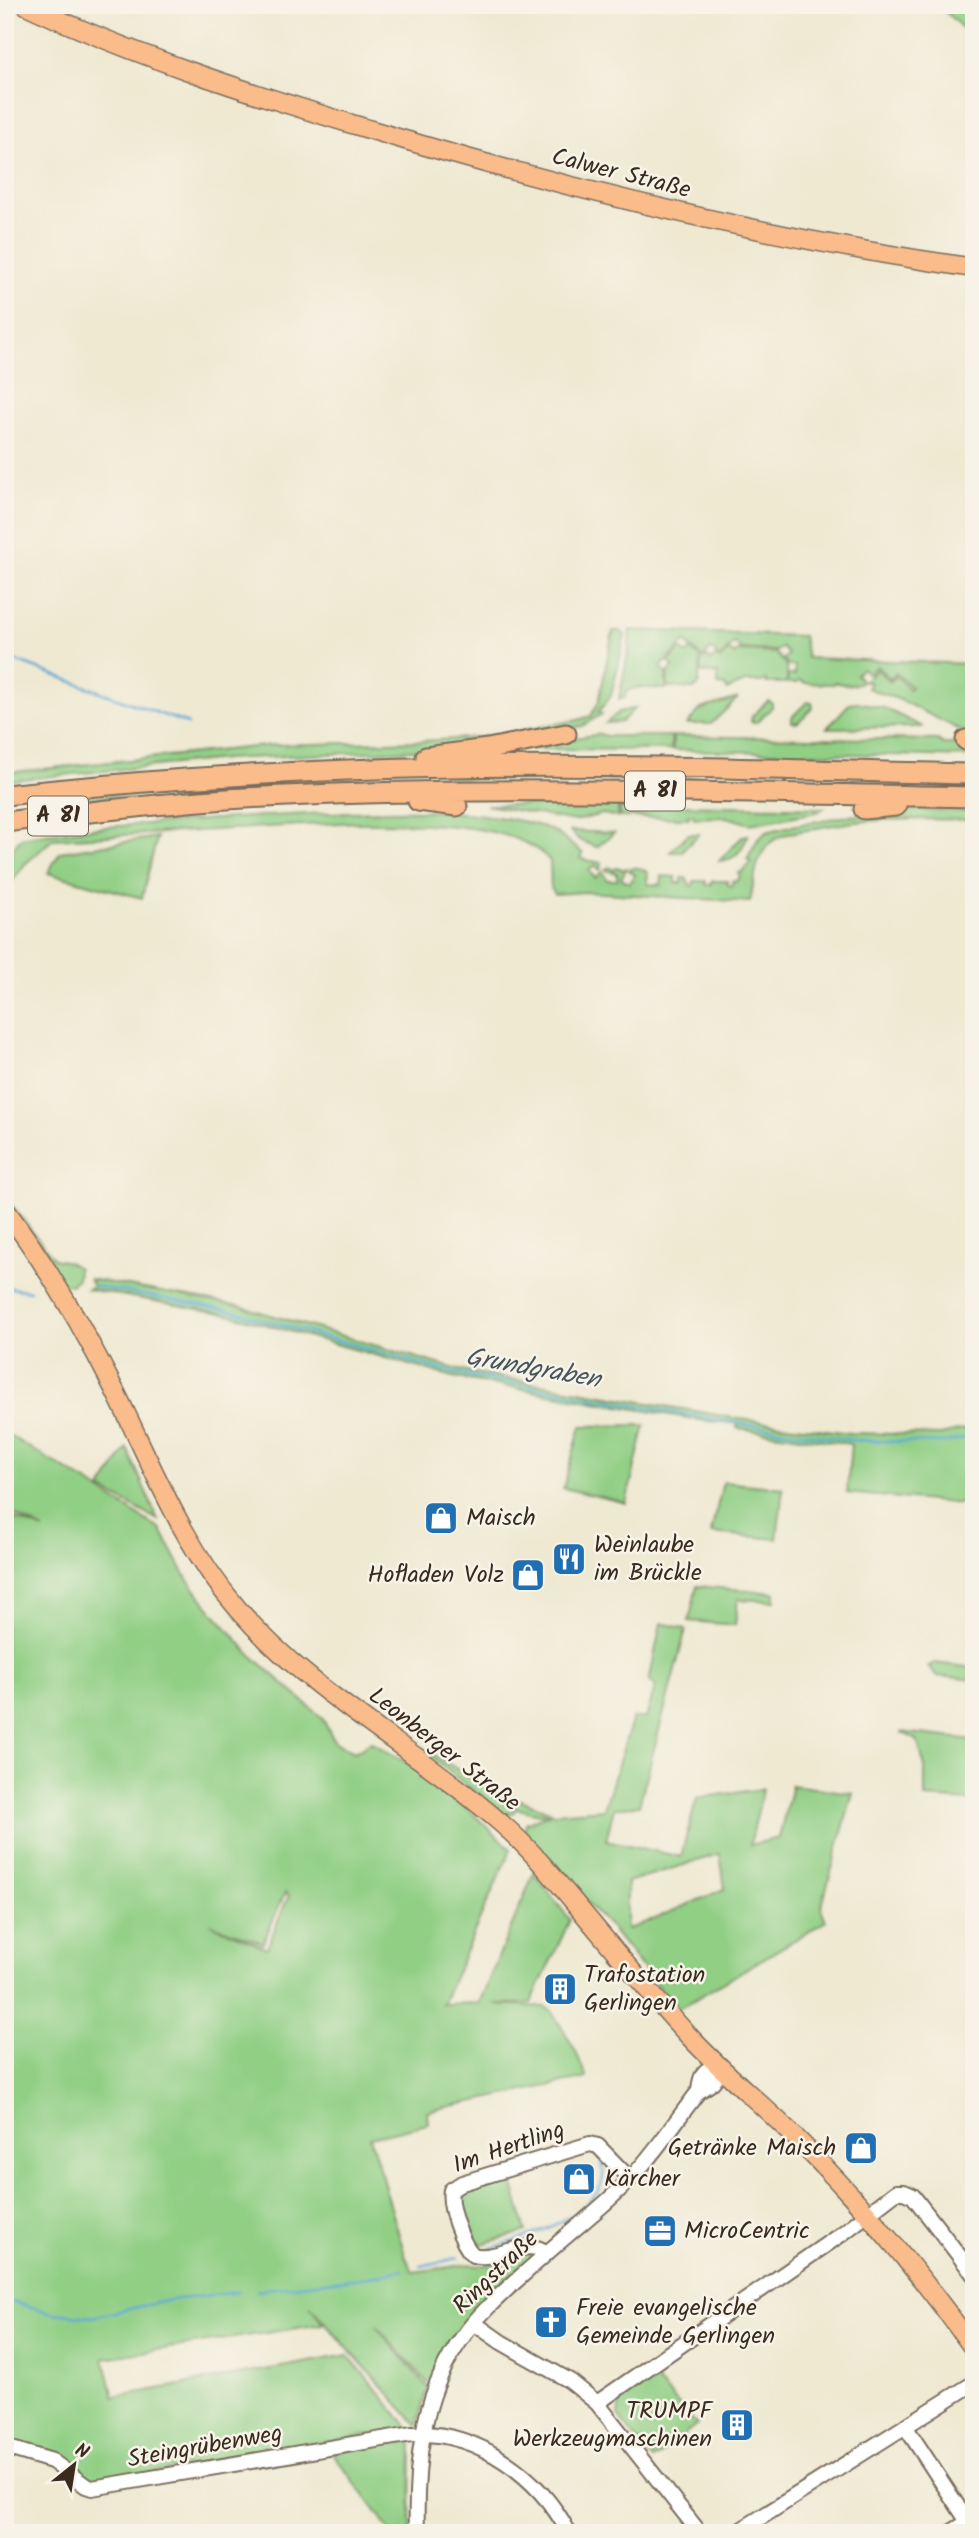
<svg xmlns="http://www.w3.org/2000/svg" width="979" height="2538" viewBox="0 0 979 2538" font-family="Kalam,sans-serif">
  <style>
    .green { fill: #91cf85; stroke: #667c52; stroke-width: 2; fill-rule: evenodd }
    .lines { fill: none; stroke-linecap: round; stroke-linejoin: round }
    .stream { stroke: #5da7d5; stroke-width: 2.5 }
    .minor-casing { stroke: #7a6d5d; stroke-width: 18 }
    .major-casing { stroke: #7a6d5d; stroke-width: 21 }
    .highway-casing { stroke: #7a6d5d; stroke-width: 23 }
    .minor { stroke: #fff; stroke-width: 14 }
    .major { stroke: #fabc8b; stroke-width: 18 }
    .highway { stroke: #fabc8b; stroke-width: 19 }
    .labels { text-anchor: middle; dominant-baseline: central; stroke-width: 5; stroke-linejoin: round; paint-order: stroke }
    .shield { fill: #f7f3e8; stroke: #73665b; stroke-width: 2 }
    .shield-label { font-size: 23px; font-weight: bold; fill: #3b2a1e }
    .street-label { font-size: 24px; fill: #3b2a1e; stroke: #f7f3e8 }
    .poi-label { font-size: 24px; fill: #3b2a1e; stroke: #f7f3e8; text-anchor: start }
    .water-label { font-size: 26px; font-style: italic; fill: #47565e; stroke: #f7f3e8 }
  </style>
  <rect width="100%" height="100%" fill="#f7f3e8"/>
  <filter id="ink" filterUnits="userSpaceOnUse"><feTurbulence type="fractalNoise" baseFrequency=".0143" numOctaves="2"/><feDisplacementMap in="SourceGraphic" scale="14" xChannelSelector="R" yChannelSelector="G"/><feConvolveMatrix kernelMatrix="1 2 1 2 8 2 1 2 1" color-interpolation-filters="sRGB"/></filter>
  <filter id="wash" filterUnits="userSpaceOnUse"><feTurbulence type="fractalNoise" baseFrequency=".00686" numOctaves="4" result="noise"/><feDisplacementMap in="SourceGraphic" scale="28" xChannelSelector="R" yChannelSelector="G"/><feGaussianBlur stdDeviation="1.57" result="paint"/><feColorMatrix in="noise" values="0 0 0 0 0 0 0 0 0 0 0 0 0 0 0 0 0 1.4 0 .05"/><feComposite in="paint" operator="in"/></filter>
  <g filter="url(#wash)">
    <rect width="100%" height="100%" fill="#efe9d2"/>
    <path class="green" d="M938 5H963L966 15 965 5H974V39Z
      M630 630 803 636 807 658 974 664V737L900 700 867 688 870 683 864 681 877 669 890 682 896 676 909 689 911 687 896 673 890 679 877 666 868 674 862 668 856 674 862 681C854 687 841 684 835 682L834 684 803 683 802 681H799L798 683H788V675H795V666H789L783 659 788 655 782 647 777 651 740 649 734 643 720 658 711 649 703 658 685 642 661 667 666 673V689C652 689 638 684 626 692L625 698 619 699 629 648Z
      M613 631H620L625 635 611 696 598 712 602 714 582 726 454 748 225 759 5 781V773L273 745 423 741 481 737 578 720 591 716 599 701Z
      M681 649 686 654 691 649 700 658 699 684 694 689 668 687V673L673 667 669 662Z
      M729 650 734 655 738 651 776 653 787 666V683H766V680H763L762 682H745L727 690 725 686 718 685V674L701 672V662L706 656 711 661 716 656 720 660Z
      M738 698 711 724H687L701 709Z
      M768 701 772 703V707L757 722H751L752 716Z
      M807 702 812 703 813 708 797 723 792 722V717Z
      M857 702 884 708 923 727 827 728 850 703Z
      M635 708 621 722 606 723 619 712Z
      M600 734 606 736H671V750L532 749 550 742Z
      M673 736 938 740 943 744H958L974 751V757L673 750Z
      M450 776 767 778 974 784V786C753 781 532 775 311 783 209 787 107 798 5 809V806C153 788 301 780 450 776Z
      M621 803 626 805H618V817L603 814 575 821 486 805Z
      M630 804 824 808 817 812 750 824 727 817 694 818V815H689V818L620 817V807H629Z
      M920 810 974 812V820C917 819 863 817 807 830 795 832 781 834 771 842 755 856 754 882 750 902L585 892 555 894 551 888 550 861C516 820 408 823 358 823V822L53 839 25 864 9 886 5 888V872L9 869 12 849 21 838C57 831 94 828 131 825 177 822 223 818 269 816 358 812 451 803 538 825 557 830 568 843 583 853L581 859 602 863 600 870 595 865 589 871 595 878 602 872 607 880H617V873L605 870 609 867 614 870 616 868H621V870L627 868 621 878 629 883 635 875 629 870C635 866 643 868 648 873L647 884 661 885 662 876 676 877V883H682V878H686L690 886H693L694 881H706V885H711L712 881H728V885L732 886V881L736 882 740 877 738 873 742 872 751 862 747 859 758 839 766 832C818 819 867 812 920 810Z
      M570 831 613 833H614L597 847 579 840Z
      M688 834H699L681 852H670Z
      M748 835C742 850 736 860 719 861L743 836Z
      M157 837 142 898 48 873 60 852Z
      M5 1196 54 1259 68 1262 78 1268 77 1279 71 1285 61 1283 5 1203Z
      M89 1279 240 1306 459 1370 740 1419 850 1433 941 1435 974 1427V1505L847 1493 851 1444 737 1428 738 1423 705 1421 457 1378 232 1315 87 1289 93 1286Z
      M645 1425 626 1503 563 1488 581 1426Z
      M5 1433 90 1484 161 1530 187 1579 214 1613 249 1653 322 1718 335 1742 354 1752 371 1742 415 1768 456 1798 511 1849 442 2004 479 2003 534 1873 570 1920 531 2003 495 2004 545 2007 551 2010 575 2050 587 2078 427 2111 428 2124 370 2137 405 2255 413 2272 472 2264C491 2268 511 2259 530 2253L533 2256 481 2305 454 2336 430 2385 376 2326 428 2388 417 2425 310 2306 323 2324 104 2358 114 2397 348 2355 409 2428 100 2482 85 2480 42 2450 5 2441V1515L44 1530 5 1510ZM285 1892 289 1895 267 1948 210 1924 263 1943Z
      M127 1448 158 1520 101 1489Z
      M723 1482 783 1488 777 1539 711 1533Z
      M697 1586 775 1593V1601L738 1599 735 1625 689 1621Z
      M661 1623 686 1629 639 1805 614 1808 606 1840 681 1857 697 1798 763 1789 750 1845 779 1838 792 1785 853 1793 821 1908 826 1921 677 2010 609 1926 523 1834 526 1823 551 1813 539 1814 515 1808V1812L504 1815 427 1754 425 1749 484 1786 554 1813 604 1809 633 1718H646L656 1685 649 1682ZM720 1854 725 1889 627 1930V1882Z
      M935 1663 974 1668V1680L937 1676 928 1666Z
      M901 1732 974 1740V1783L969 1801 925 1798V1767L917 1740Z
      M510 2174 526 2231 473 2247 458 2201 460 2188Z
      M651 2374 697 2425 653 2460 618 2416 621 2395Z
      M412 2440 411 2533H392L332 2452Z"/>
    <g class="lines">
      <path class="stream" d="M5 657 188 724
        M94 1286 232 1311 454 1373 734 1423 852 1440 943 1443 974 1436
        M5 1287 30 1291
        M577 2211C596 2197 607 2186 602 2162
        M489 2249C516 2240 545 2233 569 2216
        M421 2266 458 2258
        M257 2290 369 2277 403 2270
        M5 2300 53 2313 92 2317 170 2300 237 2292"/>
    </g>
  </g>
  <g filter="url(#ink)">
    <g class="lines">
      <g class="minor-casing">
        <path id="minor" d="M547 2253C525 2236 498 2262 473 2255 461 2243 448 2206 451 2190L462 2183 590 2144 598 2146 630 2179
          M474 2323 501 2342 570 2381 597 2403 700 2533
          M597 2403 843 2233 896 2192H904L913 2196 974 2275
          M905 2426 974 2531
          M5 2447 52 2461 86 2486 92 2488 412 2434C478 2431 539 2476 569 2533
          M417 2533C415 2468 421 2399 458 2344 480 2309 517 2281 547 2253 574 2228 605 2206 630 2179 656 2152 676 2120 699 2091 712 2084 718 2080 718 2065 704 2068 700 2076 699 2091
          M736 2533 974 2383
          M950 2533 968 2522"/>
      </g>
      <g class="major-casing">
        <path id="major" d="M26 5C135 56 250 93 365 128 565 189 766 238 974 268
          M5 1209C48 1267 83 1327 115 1391 153 1467 182 1544 238 1609 313 1696 417 1749 502 1824 531 1849 555 1879 579 1908 615 1951 650 1994 688 2035 724 2074 766 2107 803 2145 866 2208 922 2276 974 2349"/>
      </g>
      <g class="highway-casing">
        <path id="highway" d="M966 740 974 743
          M426 757 488 749 566 734
          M5 795C153 779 301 770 449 767 624 764 799 770 974 774
          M418 801 457 806
          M864 809 896 806
          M5 822C79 813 153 804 227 799 476 784 724 793 974 797"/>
      </g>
      <use href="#minor" class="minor"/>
      <use href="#major" class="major"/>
      <use href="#highway" class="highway"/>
    </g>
  </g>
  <defs>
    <g id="shop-square" transform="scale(1.75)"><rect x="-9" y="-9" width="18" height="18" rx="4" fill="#1f6fb2" stroke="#f7f3e8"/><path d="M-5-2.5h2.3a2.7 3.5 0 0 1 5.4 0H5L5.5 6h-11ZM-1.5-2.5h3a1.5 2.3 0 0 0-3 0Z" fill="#fff"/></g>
    <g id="restaurant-square" transform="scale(1.75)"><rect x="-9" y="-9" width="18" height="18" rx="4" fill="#1f6fb2" stroke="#f7f3e8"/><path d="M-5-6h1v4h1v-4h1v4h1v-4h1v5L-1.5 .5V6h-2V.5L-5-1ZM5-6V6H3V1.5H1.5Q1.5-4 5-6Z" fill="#fff"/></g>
    <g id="building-square" transform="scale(1.75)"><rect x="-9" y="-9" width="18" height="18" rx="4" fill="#1f6fb2" stroke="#f7f3e8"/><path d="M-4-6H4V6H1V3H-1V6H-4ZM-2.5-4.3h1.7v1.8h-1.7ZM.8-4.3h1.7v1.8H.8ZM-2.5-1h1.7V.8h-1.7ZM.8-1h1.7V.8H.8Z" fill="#fff"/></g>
    <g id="office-square" transform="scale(1.75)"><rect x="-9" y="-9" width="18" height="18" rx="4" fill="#1f6fb2" stroke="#f7f3e8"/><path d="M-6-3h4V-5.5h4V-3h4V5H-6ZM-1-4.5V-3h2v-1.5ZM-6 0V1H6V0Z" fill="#fff"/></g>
    <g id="church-square" transform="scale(1.75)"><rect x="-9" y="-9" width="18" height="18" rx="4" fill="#1f6fb2" stroke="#f7f3e8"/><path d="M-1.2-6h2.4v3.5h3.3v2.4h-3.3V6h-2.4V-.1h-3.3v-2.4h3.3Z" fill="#fff"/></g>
  </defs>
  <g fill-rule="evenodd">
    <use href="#shop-square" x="441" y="1518"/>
    <use href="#restaurant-square" x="569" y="1559"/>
    <use href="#shop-square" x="528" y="1575"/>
    <use href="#building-square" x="560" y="1989"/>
    <use href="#shop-square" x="861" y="2148"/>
    <use href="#shop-square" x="579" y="2179"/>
    <use href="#office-square" x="660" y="2231"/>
    <use href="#church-square" x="551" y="2322"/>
    <use href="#building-square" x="737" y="2425"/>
  </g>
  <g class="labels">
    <g class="shield">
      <rect x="625" y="771.5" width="60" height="39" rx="5"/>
      <rect x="28" y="796.5" width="60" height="39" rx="5"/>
    </g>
    <g class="shield-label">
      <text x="655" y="791">A 81</text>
      <text x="58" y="816">A 81</text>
    </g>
    <g class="street-label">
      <text transform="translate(621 174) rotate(14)">Calwer Straße</text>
      <text transform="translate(444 1750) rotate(38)">Leonberger Straße</text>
      <text transform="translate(509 2148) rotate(-19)">Im Hertling</text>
      <text transform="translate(496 2273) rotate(-44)">Ringstraße</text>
      <text transform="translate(205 2447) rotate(-10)">Steingrübenweg</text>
    </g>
    <g class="poi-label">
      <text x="466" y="1518">Maisch</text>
      <text x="594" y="1545">Weinlaube<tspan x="594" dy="28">im Brückle</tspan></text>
      <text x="504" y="1575" text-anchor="end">Hofladen Volz</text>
      <text x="584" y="1975">Trafostation<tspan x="584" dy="28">Gerlingen</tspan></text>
      <text x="836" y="2148" text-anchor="end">Getränke Maisch</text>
      <text x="604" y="2179">Kärcher</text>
      <text x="684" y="2231">MicroCentric</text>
      <text x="576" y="2308">Freie evangelische<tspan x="576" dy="28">Gemeinde Gerlingen</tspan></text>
      <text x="712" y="2411" text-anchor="end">TRUMPF<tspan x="712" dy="28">Werkzeugmaschinen</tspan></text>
    </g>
    <g class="water-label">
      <text transform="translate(533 1369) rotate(10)">Grundgraben</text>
    </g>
  </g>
  <rect width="979" height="2538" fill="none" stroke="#f7f3e8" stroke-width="28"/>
  <g transform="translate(74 2465) rotate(30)" stroke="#f7f3e8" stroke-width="5" paint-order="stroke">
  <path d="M0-5L12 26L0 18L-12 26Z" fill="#3b2a1e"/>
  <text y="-10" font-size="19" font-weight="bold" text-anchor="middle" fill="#3b2a1e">N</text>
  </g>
</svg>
